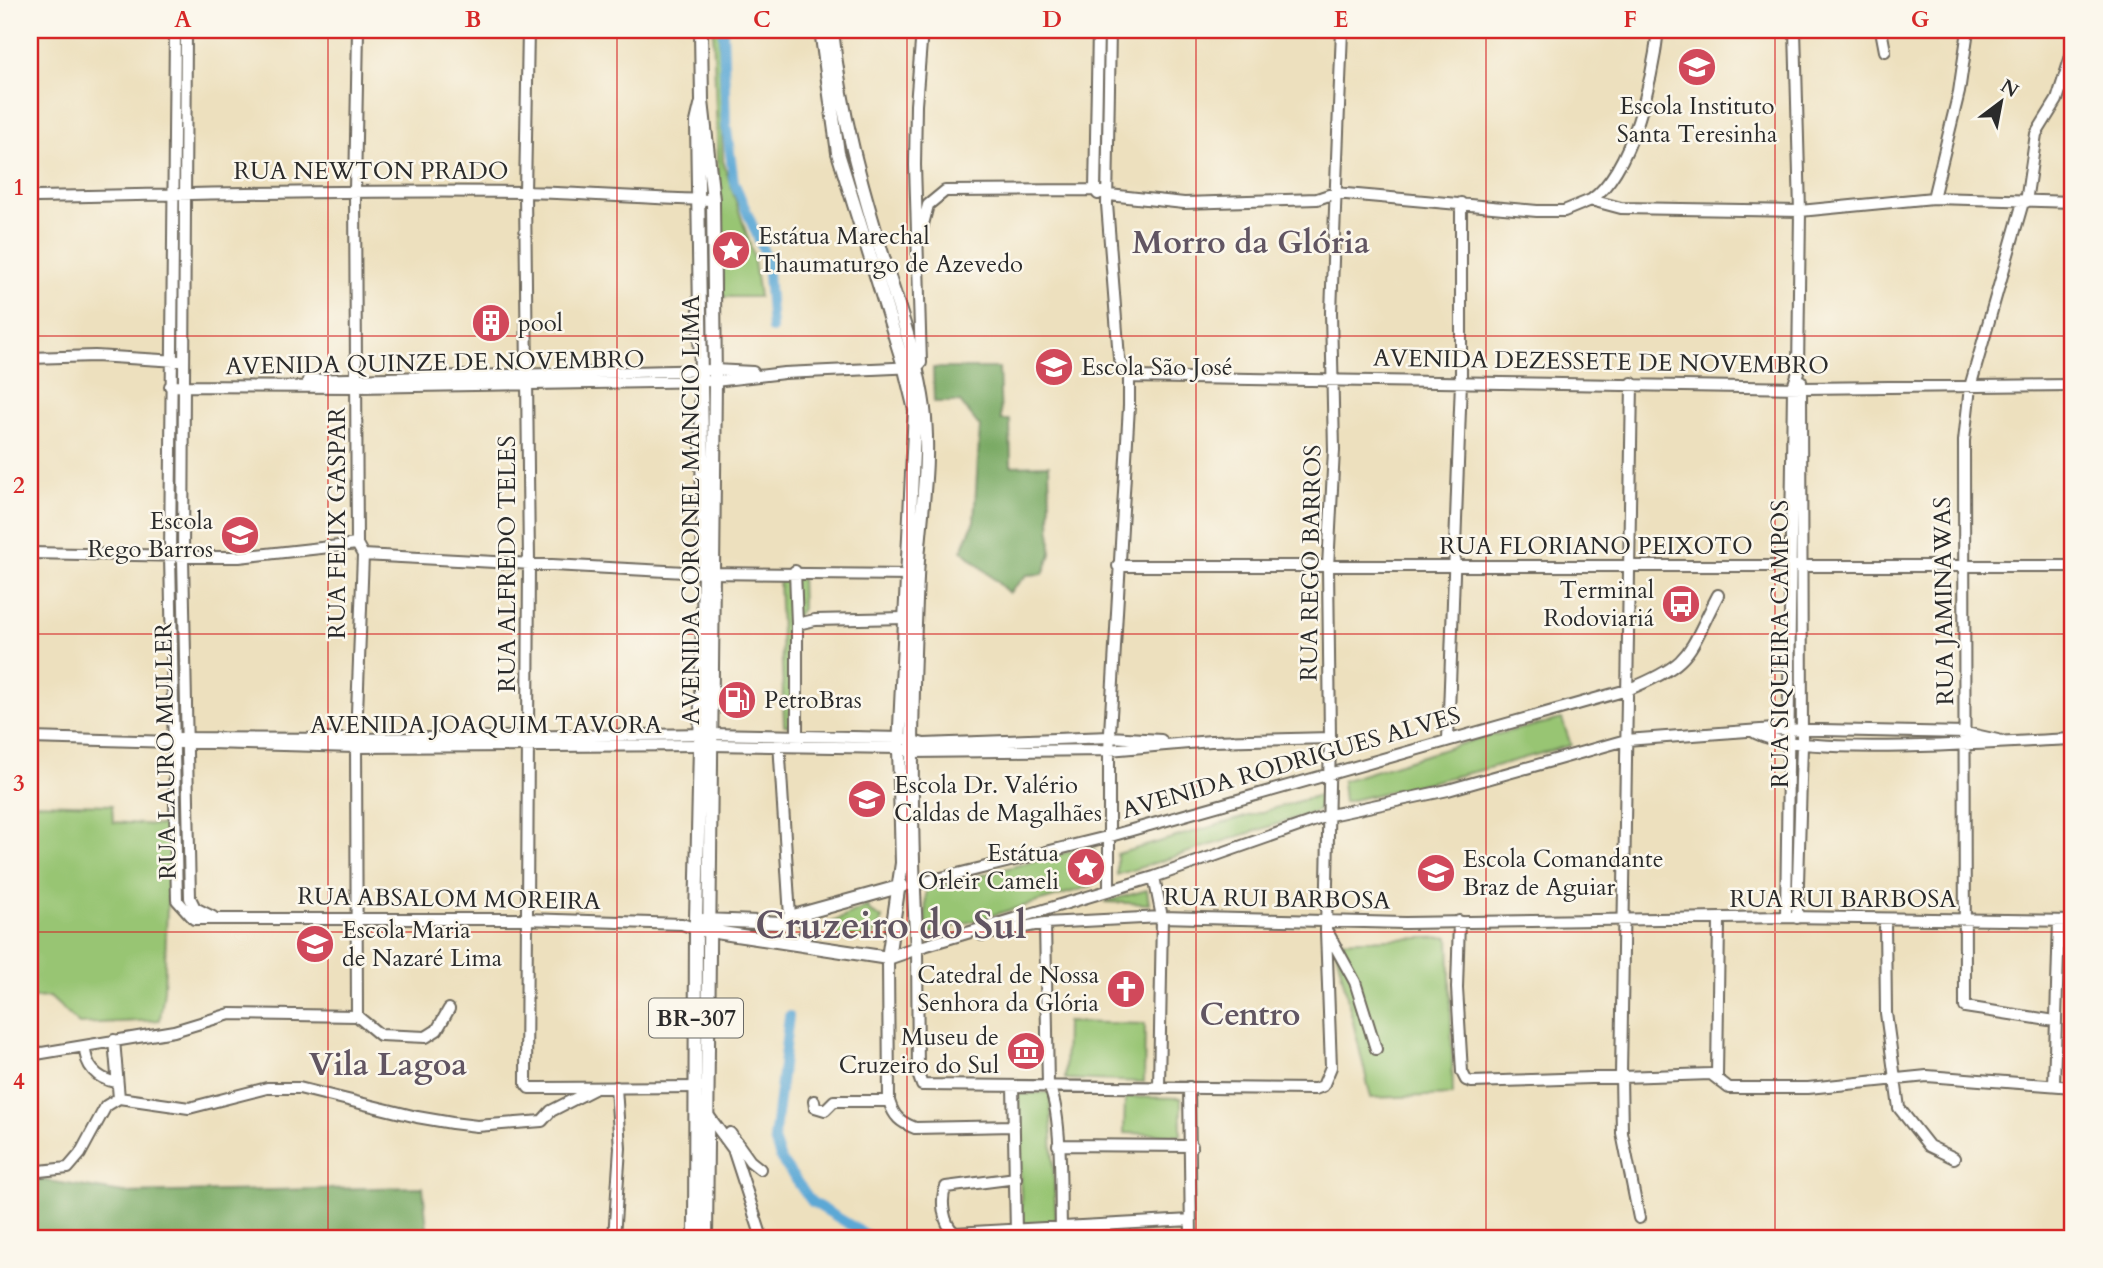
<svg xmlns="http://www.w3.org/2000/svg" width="2103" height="1268" viewBox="0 0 2103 1268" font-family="Cardo,serif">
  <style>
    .green { fill: #98c573; stroke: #62784f; stroke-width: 2 }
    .forest { fill: #7aaa65; stroke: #526a48; stroke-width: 2 }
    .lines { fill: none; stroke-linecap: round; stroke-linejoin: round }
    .canal { stroke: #5ca8d5; stroke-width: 10 }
    .minor-casing { stroke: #6f6a5e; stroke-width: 14 }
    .major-casing { stroke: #6f6a5e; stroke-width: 16 }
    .minor { stroke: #fff; stroke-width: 10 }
    .major { stroke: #fff; stroke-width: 12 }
    .grid { fill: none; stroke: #d62828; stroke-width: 2; stroke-opacity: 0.55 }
    .labels { text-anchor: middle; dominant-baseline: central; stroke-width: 5; stroke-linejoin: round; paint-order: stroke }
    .shield { fill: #fbf7ec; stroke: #696865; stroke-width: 2 }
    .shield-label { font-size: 23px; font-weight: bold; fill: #2b2b2b }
    .poi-label { font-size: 24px; fill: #2b2b2b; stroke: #fbf7ec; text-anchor: start }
    .street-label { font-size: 24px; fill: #2b2b2b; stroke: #fbf7ec }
    .district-label { font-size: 32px; font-weight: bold; fill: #615562; stroke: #fbf7ec }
    .town-label { font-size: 38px; font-weight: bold; fill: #615562; stroke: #fbf7ec }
    .neatline { fill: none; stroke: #d62828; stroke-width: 2.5 }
    .grid-label { font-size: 23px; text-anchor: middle; font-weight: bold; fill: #d62828 }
  </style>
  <rect width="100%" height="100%" fill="#fbf7ec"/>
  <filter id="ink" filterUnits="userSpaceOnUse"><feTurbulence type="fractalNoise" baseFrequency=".0143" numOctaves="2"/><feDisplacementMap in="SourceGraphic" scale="14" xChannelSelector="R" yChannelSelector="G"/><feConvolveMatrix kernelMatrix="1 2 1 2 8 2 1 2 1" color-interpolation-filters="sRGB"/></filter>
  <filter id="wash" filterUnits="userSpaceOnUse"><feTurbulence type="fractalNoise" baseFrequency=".00686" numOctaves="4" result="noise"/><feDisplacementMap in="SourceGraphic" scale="28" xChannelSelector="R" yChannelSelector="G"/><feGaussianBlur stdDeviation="1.57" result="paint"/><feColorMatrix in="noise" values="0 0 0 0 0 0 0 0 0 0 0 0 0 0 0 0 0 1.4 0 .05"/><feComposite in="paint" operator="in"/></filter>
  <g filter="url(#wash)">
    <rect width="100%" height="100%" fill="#ede0be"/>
    <path class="green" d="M713 30H719L723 161 753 254 759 297H723Z
      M801 575 802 609 792 622 790 726 784 725 779 576Z
      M1562 719 1571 745 1481 770 1344 802 1342 781 1477 739Z
      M1320 795 1318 811 1117 875V854Z
      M30 803 112 805 113 822 170 826 164 990 160 1020 79 1024 50 997 30 998Z
      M1090 846 1095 849V881L1092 886 925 935 926 890Z
      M1147 890 1149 904 1104 902Z
      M868 906 869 911 882 918 879 930 873 933 874 939 831 937 828 924Z
      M1449 937 1453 1095 1371 1098 1334 941Z
      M1066 1022 1145 1024 1144 1082 1065 1079Z
      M1050 1092 1056 1223 1022 1224 1017 1094Z
      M1125 1097 1181 1098V1135L1124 1133Z"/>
    <path class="forest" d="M933 368H999L1001 420H1010L1011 466 1049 465 1051 554 1043 574 1027 575 1009 593 962 550 974 521 980 427 960 402H934Z
      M30 1178 123 1193 423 1187 428 1238H30Z"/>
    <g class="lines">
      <path class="canal" d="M723 30 726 123 734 182 767 259 772 329
        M789 1016 774 1140 781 1160 812 1202 872 1238"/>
    </g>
  </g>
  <g filter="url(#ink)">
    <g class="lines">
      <g class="minor-casing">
        <path id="minor" d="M175 30 170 556 177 900 194 919H526L682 924 696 929
          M186 30 183 558 190 898 195 908 213 917
          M528 30 525 192 529 562 526 1084 529 1088H539L703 1087
          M1098 30 1095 190 1098 194
          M1342 30 1331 312 1334 450 1328 567 1330 738 1326 931 1331 1067 1323 1086 1315 1089 922 1085 918 1074 917 948 1154 877 1330 815 1448 790 1626 740 1774 729 1966 733 2002 741
          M1881 30 1885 51
          M30 197C194 194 358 190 522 192 586 193 649 199 713 200
          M1933 198 1959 92 1968 30
          M1591 200C1632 170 1653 78 1658 30
          M2023 202 1970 387 1964 441 1965 1007 2055 1021
          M2026 202 2036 134 2057 100 2073 50
          M919 240 928 205 945 191 1095 190 1109 195 1184 203 1317 199 1335 193 1537 211H1564L1591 200 1621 208 1800 211 1933 198 2073 202
          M30 358 95 356 178 361
          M1129 377 1803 388 2073 385
          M308 380 714 370 753 372
          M1632 383 1621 1075 1622 1133 1639 1218
          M170 386 357 387 715 381 784 373 916 367 921 363 915 165 916 105 922 30
          M30 553 239 557 357 544
          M363 555 704 573 914 575
          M1118 566H2073
          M795 571 797 624
          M1754 732C1797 759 2012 741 2073 739
          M30 738 356 747 710 745 899 748 912 752 1109 750 1211 741 1330 738
          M167 738 356 739 710 734 901 738 924 744 1110 737 1161 740
          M1448 740 1461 381V203
          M779 742 790 917
          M797 743V624L815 620 905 618
          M1154 877 1162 917 1159 1087
          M913 885 1107 837 1627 690C1694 663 1687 654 1718 595
          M1109 889V750L1129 406V377L1119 358 1107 204 1110 30
          M1786 917 1793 387 1798 372 1800 211 1795 30
          M1797 918 1802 745 1801 381
          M1885 920 1886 1013 1899 1108 1929 1146 1954 1158
          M1459 921 1457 988 1462 1072 1466 1080 1472 1082 1711 1074 1729 1088H1808L1927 1076 2073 1087
          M1045 923 1048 1085C1063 1109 1060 1197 1061 1228
          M1328 933 1355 982 1376 1049
          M982 935 1045 923 1162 917 1405 923 1786 917 2073 921
          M888 958 889 1101C894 1117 900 1122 915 1128L1014 1126
          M357 1016 356 739 363 555 357 544 355 191 358 30
          M114 1040 119 1098
          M85 1047C85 1066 97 1079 115 1082
          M30 1055 174 1031 230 1014 357 1016 380 1035 426 1037 437 1030 449 1009
          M1717 1077 1719 920
          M2054 1085 2059 921
          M1013 1086 1016 1232
          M1189 1087 1191 1238
          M814 1101 815 1107 825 1110 834 1101H889
          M708 1115 733 1149 762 1238
          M730 1133 750 1161 760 1169
          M1058 1145 1192 1146
          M30 1172 68 1168 80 1154 106 1106 119 1098 189 1108 267 1088H299L417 1117 452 1123 477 1126 542 1121 551 1111 594 1089
          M1016 1178 946 1187C940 1199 943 1225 955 1233L1191 1220
          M614 1238 620 1148 616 1087"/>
      </g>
      <g class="major-casing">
        <path id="major" d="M701 30 702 101 713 200 715 381 706 1238
          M821 30 838 153 905 369 915 410 899 748 902 863 888 958
          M703 920 783 923 790 917 902 886
          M696 929 888 958 917 948C909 825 911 701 917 578 919 522 931 465 924 409 918 361 900 313 886 267 862 188 840 112 832 30
          M800 943 809 930 802 916
          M695 1238 696 919 704 573 697 122 701 105"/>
      </g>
      <use href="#minor" class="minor"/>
      <use href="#major" class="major"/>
    </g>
  </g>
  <path class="grid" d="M328 30V1238M617 30V1238M907 30V1238M1196 30V1238M1486 30V1238M1775 30V1238M30 336H2073M30 634H2073M30 932H2073"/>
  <defs>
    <g id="school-disc" transform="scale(2.0125)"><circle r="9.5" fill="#d1495b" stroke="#fbf7ec"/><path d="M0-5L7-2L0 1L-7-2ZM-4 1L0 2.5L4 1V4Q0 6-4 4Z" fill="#fff"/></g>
    <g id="sight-disc" transform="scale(2.0125)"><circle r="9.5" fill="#d1495b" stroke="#fbf7ec"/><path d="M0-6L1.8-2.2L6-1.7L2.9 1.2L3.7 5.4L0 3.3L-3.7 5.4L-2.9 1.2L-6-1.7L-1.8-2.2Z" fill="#fff"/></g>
    <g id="building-disc" transform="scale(2.0125)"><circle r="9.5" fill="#d1495b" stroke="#fbf7ec"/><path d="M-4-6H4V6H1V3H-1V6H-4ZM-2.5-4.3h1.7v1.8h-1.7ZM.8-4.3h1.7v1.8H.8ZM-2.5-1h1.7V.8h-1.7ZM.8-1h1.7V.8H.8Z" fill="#fff"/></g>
    <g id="bus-disc" transform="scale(2.0125)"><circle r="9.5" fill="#d1495b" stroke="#fbf7ec"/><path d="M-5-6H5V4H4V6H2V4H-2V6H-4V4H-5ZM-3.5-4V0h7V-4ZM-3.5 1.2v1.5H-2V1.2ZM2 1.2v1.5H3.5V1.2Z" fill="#fff"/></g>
    <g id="fuel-disc" transform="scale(2.0125)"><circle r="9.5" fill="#d1495b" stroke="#fbf7ec"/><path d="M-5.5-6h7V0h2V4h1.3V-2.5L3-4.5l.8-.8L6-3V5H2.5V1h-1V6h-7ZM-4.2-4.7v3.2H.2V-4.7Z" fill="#fff"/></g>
    <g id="church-disc" transform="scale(2.0125)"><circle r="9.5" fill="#d1495b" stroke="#fbf7ec"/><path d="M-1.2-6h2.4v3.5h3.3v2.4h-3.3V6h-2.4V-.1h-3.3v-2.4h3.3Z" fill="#fff"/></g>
    <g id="museum-disc" transform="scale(2.0125)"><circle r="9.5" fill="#d1495b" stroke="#fbf7ec"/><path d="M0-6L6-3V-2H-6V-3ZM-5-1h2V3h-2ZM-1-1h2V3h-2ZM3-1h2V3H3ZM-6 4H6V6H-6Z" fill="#fff"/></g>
  </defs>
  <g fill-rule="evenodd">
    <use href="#school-disc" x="1697" y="67"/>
    <use href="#sight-disc" x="731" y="250"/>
    <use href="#building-disc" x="491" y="323"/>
    <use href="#school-disc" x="1054" y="367"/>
    <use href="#school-disc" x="240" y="535"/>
    <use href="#bus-disc" x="1681" y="604"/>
    <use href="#fuel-disc" x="737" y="700"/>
    <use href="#school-disc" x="867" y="799"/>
    <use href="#sight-disc" x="1086" y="867"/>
    <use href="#school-disc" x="1436" y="873"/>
    <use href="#school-disc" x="315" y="944"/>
    <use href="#church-disc" x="1126" y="989"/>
    <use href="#museum-disc" x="1026" y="1051"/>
  </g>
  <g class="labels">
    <rect class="shield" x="649" y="998.5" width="94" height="39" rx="5"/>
    <g class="shield-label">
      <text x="696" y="1018">BR-307</text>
    </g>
    <g class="poi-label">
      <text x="1697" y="106" text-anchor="middle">Escola Instituto<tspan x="1697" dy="28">Santa Teresinha</tspan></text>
      <text x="758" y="236">Estátua Marechal<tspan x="758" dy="28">Thaumaturgo de Azevedo</tspan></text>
      <text x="518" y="323">pool</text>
      <text x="1081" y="367">Escola São José</text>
      <text x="213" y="521" text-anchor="end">Escola<tspan x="213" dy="28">Rego Barros</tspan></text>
      <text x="1654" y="590" text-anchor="end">Terminal<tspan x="1654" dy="28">Rodoviariá</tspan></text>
      <text x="764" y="700">PetroBras</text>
      <text x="894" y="785">Escola Dr. Valério<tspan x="894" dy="28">Caldas de Magalhães</tspan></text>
      <text x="1059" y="853" text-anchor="end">Estátua<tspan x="1059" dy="28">Orleir Cameli</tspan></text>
      <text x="1463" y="859">Escola Comandante<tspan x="1463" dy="28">Braz de Aguiar</tspan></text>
      <text x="342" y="930">Escola Maria<tspan x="342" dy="28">de Nazaré Lima</tspan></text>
      <text x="1099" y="975" text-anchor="end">Catedral de Nossa<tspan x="1099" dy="28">Senhora da Glória</tspan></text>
      <text x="999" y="1037" text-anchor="end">Museu de<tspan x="999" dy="28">Cruzeiro do Sul</tspan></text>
    </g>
    <g class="street-label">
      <text x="371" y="171">RUA NEWTON PRADO</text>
      <text transform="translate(1601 362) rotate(1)">AVENIDA DEZESSETE DE NOVEMBRO</text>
      <text transform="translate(435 363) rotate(-1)">AVENIDA QUINZE DE NOVEMBRO</text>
      <text transform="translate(691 510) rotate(-90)">AVENIDA CORONEL MANCIO LIMA</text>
      <text transform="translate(337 523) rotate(-90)">RUA FELIX GASPAR</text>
      <text x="1596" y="546">RUA FLORIANO PEIXOTO</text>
      <text transform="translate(1311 563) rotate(-89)">RUA REGO BARROS</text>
      <text transform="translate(507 564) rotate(-90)">RUA ALFREDO TELES</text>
      <text transform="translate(1944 601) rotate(-91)">RUA JAMINAWAS</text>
      <text transform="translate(1780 644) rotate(-90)">RUA SIQUEIRA CAMPOS</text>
      <text x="486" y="725">AVENIDA JOAQUIM TAVORA</text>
      <text transform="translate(166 751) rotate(-91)">RUA LAURO MULLER</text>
      <text transform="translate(1291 763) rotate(-16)">AVENIDA RODRIGUES ALVES</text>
      <text transform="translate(449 899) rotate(1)">RUA ABSALOM MOREIRA</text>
      <text transform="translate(1277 899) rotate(1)">RUA RUI BARBOSA</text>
      <text x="1843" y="899">RUA RUI BARBOSA</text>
    </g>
    <g class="district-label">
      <text x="1251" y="243">Morro da Glória</text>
      <text x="1250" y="1015">Centro</text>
      <text x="388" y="1065">Vila Lagoa</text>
    </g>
    <g class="town-label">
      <text x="891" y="926">Cruzeiro do Sul</text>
    </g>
  </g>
  <rect width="2103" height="1268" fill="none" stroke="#fbf7ec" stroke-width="77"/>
  <g transform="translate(2001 102) rotate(32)" stroke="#fbf7ec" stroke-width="5" paint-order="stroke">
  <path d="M0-5L12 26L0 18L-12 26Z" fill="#2b2b2b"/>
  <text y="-10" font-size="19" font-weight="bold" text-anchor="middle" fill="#2b2b2b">N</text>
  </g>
  <rect x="38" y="38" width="2026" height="1192" class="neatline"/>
  <g class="grid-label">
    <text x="183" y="27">A</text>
    <text x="473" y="27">B</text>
    <text x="762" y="27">C</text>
    <text x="1052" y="27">D</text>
    <text x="1341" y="27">E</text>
    <text x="1630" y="27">F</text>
    <text x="1920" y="27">G</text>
    <text x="19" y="195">1</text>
    <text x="19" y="493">2</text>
    <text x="19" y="791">3</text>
    <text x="19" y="1089">4</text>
  </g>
</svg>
